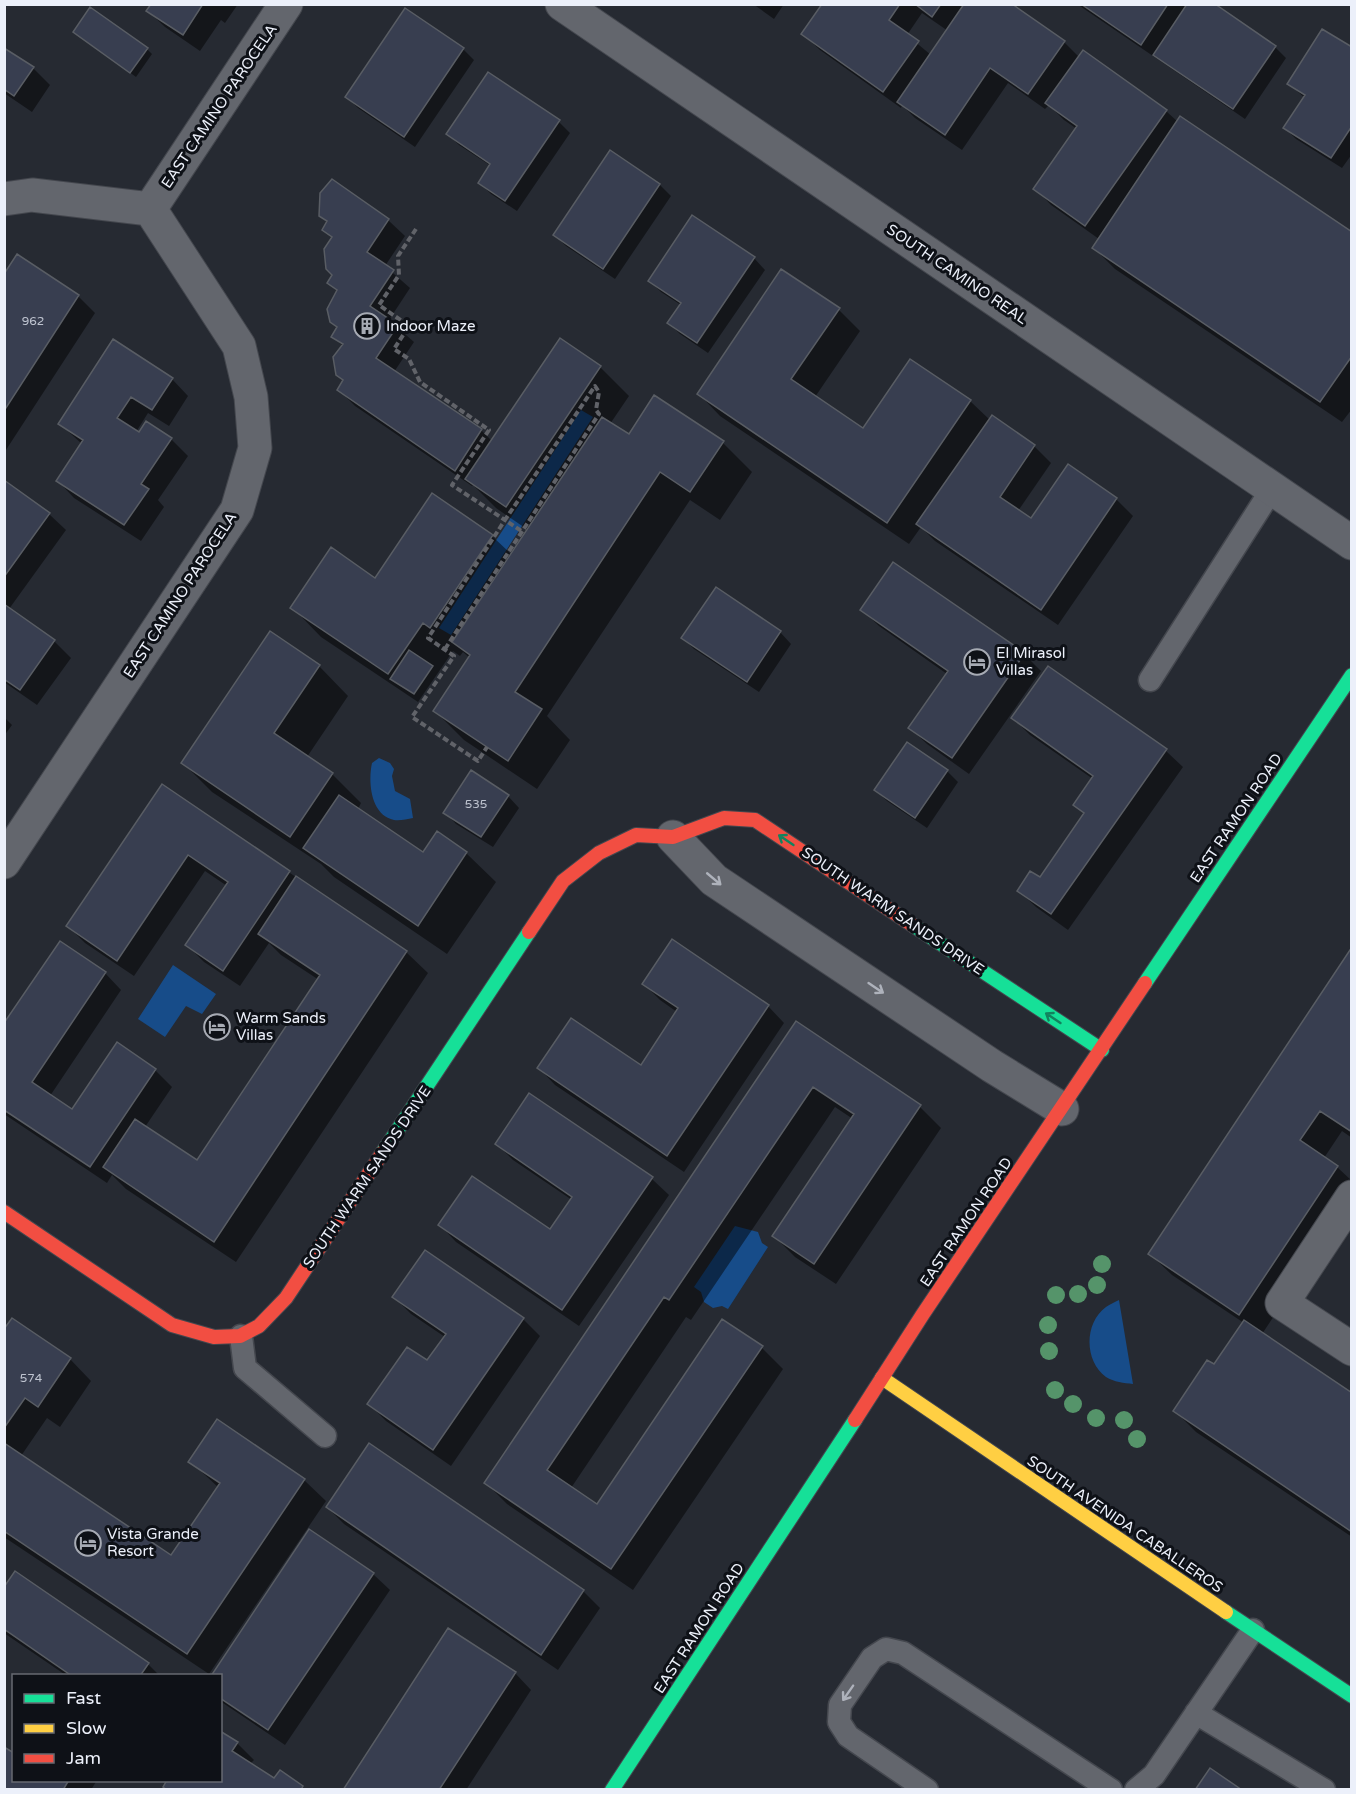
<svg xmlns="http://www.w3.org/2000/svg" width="1356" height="1794" viewBox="0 0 1356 1794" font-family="'Varela Round',sans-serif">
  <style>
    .water { fill: #174c89 }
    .shadow { fill: #0007; fill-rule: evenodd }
    .building { fill: #383e50; stroke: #595d64; stroke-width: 1.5 }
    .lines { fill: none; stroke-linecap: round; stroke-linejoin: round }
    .lane-casing { stroke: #44474e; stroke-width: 25 }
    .street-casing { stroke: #44474e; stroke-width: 35 }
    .fast-casing { stroke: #44474e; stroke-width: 16 }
    .slow-casing { stroke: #44474e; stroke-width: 16 }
    .jam-casing { stroke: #44474e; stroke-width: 16 }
    .path { stroke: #616369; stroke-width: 4; stroke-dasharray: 6 3; stroke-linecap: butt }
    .lane { stroke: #63666d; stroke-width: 22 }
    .street { stroke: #63666d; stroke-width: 33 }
    .fast { stroke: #16e098; stroke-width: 14 }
    .slow { stroke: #ffcf43; stroke-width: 14 }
    .jam { stroke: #f24e42; stroke-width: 14 }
    .tree { fill: #55946a }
    .oneway { stroke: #12835e }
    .oneway2 { stroke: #aeb2bb }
    .labels { text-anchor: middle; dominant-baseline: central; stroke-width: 6; stroke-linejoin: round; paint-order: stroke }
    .number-label { font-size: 12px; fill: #bfc4d0 }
    .street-label { font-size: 15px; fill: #ecf0fa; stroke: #0e1117 }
    .poi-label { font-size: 15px; fill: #ecf0fa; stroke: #0e1117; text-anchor: start }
  </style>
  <rect width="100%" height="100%" fill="#262a32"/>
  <path class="water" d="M581 410 593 417 451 635 439 628Z
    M379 758 390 763 394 769 392 776 395 791 410 799 413 818C407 819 400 821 394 820 370 815 368 781 372 763Z
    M173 965 216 994 202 1014 186 1006 165 1037 138 1019Z
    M735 1226 758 1232 762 1243 768 1247 728 1309 722 1306 713 1308 704 1302 701 1292 694 1287Z
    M1119 1300 1133 1384C1124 1383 1114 1382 1106 1377 1084 1361 1084 1323 1106 1307 1110 1304 1115 1302 1119 1300Z"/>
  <path class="shadow" d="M152 4H238L225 23 221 20 200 51 165 27 148 11Z
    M753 4H784L774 19Z
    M824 4H1010L1064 42 1080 58 1084 52 1166 111 1178 122 1352 233V409L1342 422 1115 269 1094 248 1099 239 1051 205 1035 188 1077 129 1064 120 1049 105 1045 109 1008 83 962 150 915 118 902 105 901 108 820 50 803 34ZM922 13 948 31 931 55 907 35Z
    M1077 4H1212L1275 47 1286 58 1245 119Z
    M75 32 147 49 152 54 136 77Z
    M4 49 33 68 50 85 32 112 4 93Z
    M463 49 474 60 415 147 358 108 347 97Z
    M1352 49V154L1342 168 1296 139 1285 128 1305 98 1289 84Z
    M559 122 570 133 517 211 491 194 479 182 491 166 459 145 448 134Z
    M610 152 660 185 671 196 615 279 566 246 555 235Z
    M321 216 388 220 405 236 385 266 410 288 389 320 414 342 394 372 481 430 492 441 600 367 629 396 610 424 629 437 723 443 752 472 720 520 690 500 547 716 570 740 537 789 464 740 435 711 470 658 463 652 460 656 453 651 418 702 321 637 292 607 376 580 492 536 512 555 528 530 496 508 473 485 472 486 355 406 339 390 344 381 343 346 333 336 338 328V292L329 283 334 275 333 238 324 230 328 223Z
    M754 258 765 270 708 353 680 334 669 323 681 305 661 292 650 281Z
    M4 276 78 296 95 313 4 453Z
    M839 310 860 331 815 397 864 430 970 401 990 420 992 417 1034 446 1051 463 1018 511 1032 520 1116 499 1133 516 1058 625 935 541 921 527 909 544 720 416 699 394Z
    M172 379 188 396 169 426 148 413 136 432 171 439 188 456 158 500 164 507 141 541 74 498 58 481 82 444 60 424Z
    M4 482 49 514 66 530 9 609 54 641 71 658 37 705 4 682Z
    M716 589 780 632 791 644 759 692 694 649 683 638Z
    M862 610 1024 654 1041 671 969 774 927 744 910 728 947 674 879 626Z
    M270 633 319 666 348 696 307 757 332 774 361 803 358 809 423 854 437 833 466 853 496 882 447 954 334 877 321 864 212 792 183 763Z
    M4 717 12 725 4 736Z
    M1013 718 1166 751 1183 767 1068 930 1036 907 1019 891 1040 879 1085 815 1075 805 1093 779 1030 735Z
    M947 771 958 782 927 828 887 801 876 790Z
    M162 786 406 952 428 973 236 1262 126 1189 112 1175 107 1183 4 1114V1026L105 973 121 990 50 1096 72 1111 155 1070 172 1087 145 1127 197 1162 319 980 281 955 269 943 240 986 204 962 187 945 227 886 205 871 134 976 85 943 68 926Z
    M508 796 519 808 493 847 456 824 445 812Z
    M1352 950V1138L1342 1131 1324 1158 1337 1167 1352 1181V1199L1262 1334 1352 1395V1537L1196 1432 1175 1411 1214 1367 1244 1323 1172 1275 1150 1254Z
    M644 984 768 1006 784 1023 684 1172 555 1085 539 1068 641 1067 677 1012 660 1000Z
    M797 1023 920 1107 941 1128 836 1284 795 1257 774 1236 853 1119 835 1107 691 1320 686 1317 571 1488 598 1506 762 1348 783 1369 633 1590 507 1504 486 1483Z
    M529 1095 652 1179 669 1195 579 1326 456 1242 440 1225 550 1231 572 1200 513 1160 497 1144Z
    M426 1252 523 1319 540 1336 451 1466 386 1421 369 1404 428 1363 445 1337 411 1314 394 1297Z
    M4 1332 70 1359 91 1381 60 1427 47 1418 21 1456 171 1558 219 1488 190 1461 304 1480 326 1501 209 1674 4 1537Z
    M327 1507 583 1591 600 1608 558 1670 344 1524Z
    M373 1574 390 1590 285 1745 220 1701V1676Z
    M4 1590 148 1664 160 1676H67L4 1633Z
    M515 1673 531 1690 466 1790H345Z
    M220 1732 237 1743 254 1760 250 1764 275 1780 304 1790H168L220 1780Z
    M14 1780H97L91 1790H4Z"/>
  <path class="building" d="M151 4H203L183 35 146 11Z
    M822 4H900L889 20 919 41 883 92 801 34Z
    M915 4H941L932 17Z
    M964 4H1012L1065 41 1028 94 990 68 945 135 897 102Z
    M1081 4H1168L1141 45Z
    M1187 4H1215L1276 46 1233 109 1153 55Z
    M90 7 148 48 130 73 73 32Z
    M405 8 464 48 404 137 345 97Z
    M1322 29 1352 47V126L1331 158 1283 128 1305 95 1287 84Z
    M4 48 34 67 14 96 4 89Z
    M1083 50 1167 110 1085 226 1033 189 1077 126 1045 103Z
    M488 72 560 120 505 201 478 183 490 164 446 134Z
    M1180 116 1352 232V356L1320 402 1092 248Z
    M610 150 660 184 603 269 553 235Z
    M332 179 389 219 367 252 394 270 370 306 398 325 376 358 482 429 455 471 337 390 343 380 336 375 333 357 343 344 331 337 337 327 330 322 327 309 337 290 327 283 332 275 326 269 324 249 332 237 322 230 327 221 319 216 320 193Z
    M692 215 755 257 697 343 667 323 681 303 648 281Z
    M17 254 79 295 4 411V274Z
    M781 269 840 308 791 379 863 428 910 359 971 400 887 523 697 394Z
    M560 338 601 366 506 507 465 479Z
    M113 339 173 378 152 410 131 397 117 418 139 432 146 421 172 438 141 484 149 489 124 525 56 481 83 440 58 424Z
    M654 395 724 441 690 492 660 472 515 692 542 709 508 761 433 711 470 655 452 642 602 417 629 434Z
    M992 415 1035 445 1000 497 1031 518 1068 464 1117 498 1041 610 916 524Z
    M4 480 50 513 4 577Z
    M432 493 493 535 430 628 423 623 388 674 290 608 331 547 375 578Z
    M893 562 1025 653 952 758 908 728 948 671 860 610Z
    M716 587 781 631 747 682 681 638Z
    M4 604 55 640 20 690 4 679Z
    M270 631 320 665 274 733 333 773 290 837 181 763Z
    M409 650 433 666 414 694 390 679Z
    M1048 666 1167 749 1051 914 1017 891 1030 871 1040 877 1084 813 1073 805 1093 776 1011 718Z
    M907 742 948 770 915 818 874 790Z
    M471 770 509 795 481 837 443 813Z
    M162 784 290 871 223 971 185 945 228 882 188 855 117 961 66 926Z
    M339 795 423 852 437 831 467 852 418 926 303 848Z
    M296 876 407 951 214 1242 103 1167 135 1119 197 1160 320 975 258 934Z
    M672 939 769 1005 667 1156 537 1068 571 1018 641 1065 678 1008 642 984Z
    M60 941 106 972 32 1082 72 1109 117 1042 156 1069 90 1167 4 1110V1023Z
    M1352 947V1132L1320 1111 1300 1140 1338 1166 1239 1315 1148 1254Z
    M796 1021 921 1105 814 1264 772 1236 854 1114 813 1087 669 1300 664 1297 547 1470 597 1504 722 1319 763 1346 611 1569 484 1483Z
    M529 1093 653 1177 562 1310 438 1225 472 1176 550 1229 572 1197 495 1144Z
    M425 1250 524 1318 433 1450 367 1404 407 1347 427 1360 446 1334 392 1297Z
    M12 1318 71 1358 38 1407 25 1398 4 1428V1329Z
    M1244 1320 1352 1393V1532L1173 1411 1207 1360 1214 1364Z
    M217 1419 305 1479 187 1654 4 1531V1443L171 1555 220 1483 188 1462Z
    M369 1443 584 1590 541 1655 326 1507Z
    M309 1529 374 1573 268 1730 220 1698V1676H211Z
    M15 1571 149 1663 140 1676H72L4 1629V1587Z
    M448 1628 516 1672 439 1790H343Z
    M220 1731 238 1742 232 1751 274 1778 280 1770 303 1786 301 1790H167L163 1787 167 1780H220Z
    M4 1747 14 1753V1780H69L63 1790H4Z
    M1210 1768 1242 1790H1195Z"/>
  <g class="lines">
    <g class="lane-casing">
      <path id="lane" d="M1150 680 1272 489
        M241 1336 245 1368 325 1436
        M1196 1713 1324 1790
        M927 1790 848 1736 839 1722 840 1705 872 1658 886 1649 903 1653 1111 1790
        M1136 1790 1154 1775 1253 1630"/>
    </g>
    <g class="street-casing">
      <path id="street" d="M562 4 1352 543
        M4 199 32 195 150 209
        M150 209 286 4
        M673 837 714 880 992 1066 1062 1109
        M4 862 237 510 255 448 251 397 239 346 150 209
        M1352 1197 1282 1303 1352 1349"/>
    </g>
    <g class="fast-casing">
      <path id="fast" d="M914 926 1102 1050
        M1145 983 1352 675
        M383 1152 529 932
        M1226 1612 1352 1696
        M612 1790 855 1420"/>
    </g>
    <g class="slow-casing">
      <path id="slow" d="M882 1378 1226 1612"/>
    </g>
    <g class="jam-casing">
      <path id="jam" d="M529 932 563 881 599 853 636 835 673 837 724 818 755 820 914 926
        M4 1212 172 1325 214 1337 240 1336 259 1326 286 1298 383 1152
        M855 1420 923 1314 1145 983"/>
    </g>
    <path class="path" d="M416 229 398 256 399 275 379 305 409 326 394 349 409 359 420 382 489 430 452 485 505 520 428 638 454 656 412 717 478 761 487 747
      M445 649 599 414 596 410 599 392 595 386 505 520 523 532"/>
    <use href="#lane" class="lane"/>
    <use href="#street" class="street"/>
    <use href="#fast" class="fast"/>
    <use href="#slow" class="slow"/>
    <use href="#jam" class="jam"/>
  </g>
  <g class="tree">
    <circle cx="1102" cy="1264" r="9"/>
    <circle cx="1097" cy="1285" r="9"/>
    <circle cx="1078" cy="1294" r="9"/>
    <circle cx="1056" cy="1295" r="9"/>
    <circle cx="1048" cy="1325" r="9"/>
    <circle cx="1049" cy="1351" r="9"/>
    <circle cx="1055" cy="1390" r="9"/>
    <circle cx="1073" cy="1404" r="9"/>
    <circle cx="1096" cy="1418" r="9"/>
    <circle cx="1124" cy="1420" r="9"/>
    <circle cx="1137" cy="1439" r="9"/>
  </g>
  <defs><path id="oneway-shaft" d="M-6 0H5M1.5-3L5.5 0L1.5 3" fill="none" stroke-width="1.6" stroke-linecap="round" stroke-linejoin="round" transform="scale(1.5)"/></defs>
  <g class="oneway">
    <use href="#oneway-shaft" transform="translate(786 840) rotate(-146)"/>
    <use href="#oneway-shaft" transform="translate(1053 1018) rotate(-146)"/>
  </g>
  <g class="oneway2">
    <use href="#oneway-shaft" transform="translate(714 879) rotate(40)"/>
    <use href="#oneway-shaft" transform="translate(876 988) rotate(34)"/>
    <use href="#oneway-shaft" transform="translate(848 1693) rotate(125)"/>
  </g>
  <defs>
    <g id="building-ring" transform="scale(1.35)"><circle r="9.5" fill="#0e1117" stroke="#a7abb4" stroke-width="1.5"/><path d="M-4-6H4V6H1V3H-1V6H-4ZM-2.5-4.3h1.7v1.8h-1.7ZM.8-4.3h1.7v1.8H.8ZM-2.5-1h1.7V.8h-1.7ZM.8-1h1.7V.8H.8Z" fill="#a7abb4"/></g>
    <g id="hotel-ring" transform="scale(1.35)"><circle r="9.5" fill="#0e1117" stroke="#a7abb4" stroke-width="1.5"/><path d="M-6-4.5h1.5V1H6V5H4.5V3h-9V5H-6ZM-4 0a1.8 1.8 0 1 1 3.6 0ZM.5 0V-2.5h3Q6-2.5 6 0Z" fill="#a7abb4"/></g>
  </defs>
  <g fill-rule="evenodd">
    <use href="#building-ring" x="367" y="326"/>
    <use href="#hotel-ring" x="977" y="662"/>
    <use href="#hotel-ring" x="217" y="1027"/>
    <use href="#hotel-ring" x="88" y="1543"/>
  </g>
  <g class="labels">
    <g class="number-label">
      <text x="33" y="321">962</text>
      <text x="476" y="804">535</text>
      <text x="31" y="1378">574</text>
    </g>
    <g class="street-label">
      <text transform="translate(219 106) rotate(-56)">EAST CAMINO PAROCELA</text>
      <text transform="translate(957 274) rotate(34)">SOUTH CAMINO REAL</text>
      <text transform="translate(180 595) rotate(-57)">EAST CAMINO PAROCELA</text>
      <text transform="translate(1236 818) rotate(-56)">EAST RAMON ROAD</text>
      <text transform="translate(893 911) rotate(34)">SOUTH WARM SANDS DRIVE</text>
      <text transform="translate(367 1177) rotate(-56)">SOUTH WARM SANDS DRIVE</text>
      <text transform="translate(966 1222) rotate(-56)">EAST RAMON ROAD</text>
      <text transform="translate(1125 1524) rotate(34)">SOUTH AVENIDA CABALLEROS</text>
      <text transform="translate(699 1628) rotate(-57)">EAST RAMON ROAD</text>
    </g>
    <g class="poi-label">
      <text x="386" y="326">Indoor Maze</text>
      <text x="996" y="653">El Mirasol<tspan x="996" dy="17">Villas</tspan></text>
      <text x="236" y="1018">Warm Sands<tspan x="236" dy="17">Villas</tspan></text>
      <text x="107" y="1534">Vista Grande<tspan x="107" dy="17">Resort</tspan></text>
    </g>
  </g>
  <rect width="1356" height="1794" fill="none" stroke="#ecf0fa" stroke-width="12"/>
  <rect x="12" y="1674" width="210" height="108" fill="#0e1117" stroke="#676a72" stroke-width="1.5"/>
  <rect x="24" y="1694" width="30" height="9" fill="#16e098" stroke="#676a72" stroke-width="1.5"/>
  <text x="66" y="1704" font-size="18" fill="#ecf0fa">Fast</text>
  <rect x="24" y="1724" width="30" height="9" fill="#ffcf43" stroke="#676a72" stroke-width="1.5"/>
  <text x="66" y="1734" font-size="18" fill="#ecf0fa">Slow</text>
  <rect x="24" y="1754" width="30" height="9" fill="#f24e42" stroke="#676a72" stroke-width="1.5"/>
  <text x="66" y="1764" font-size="18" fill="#ecf0fa">Jam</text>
</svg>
